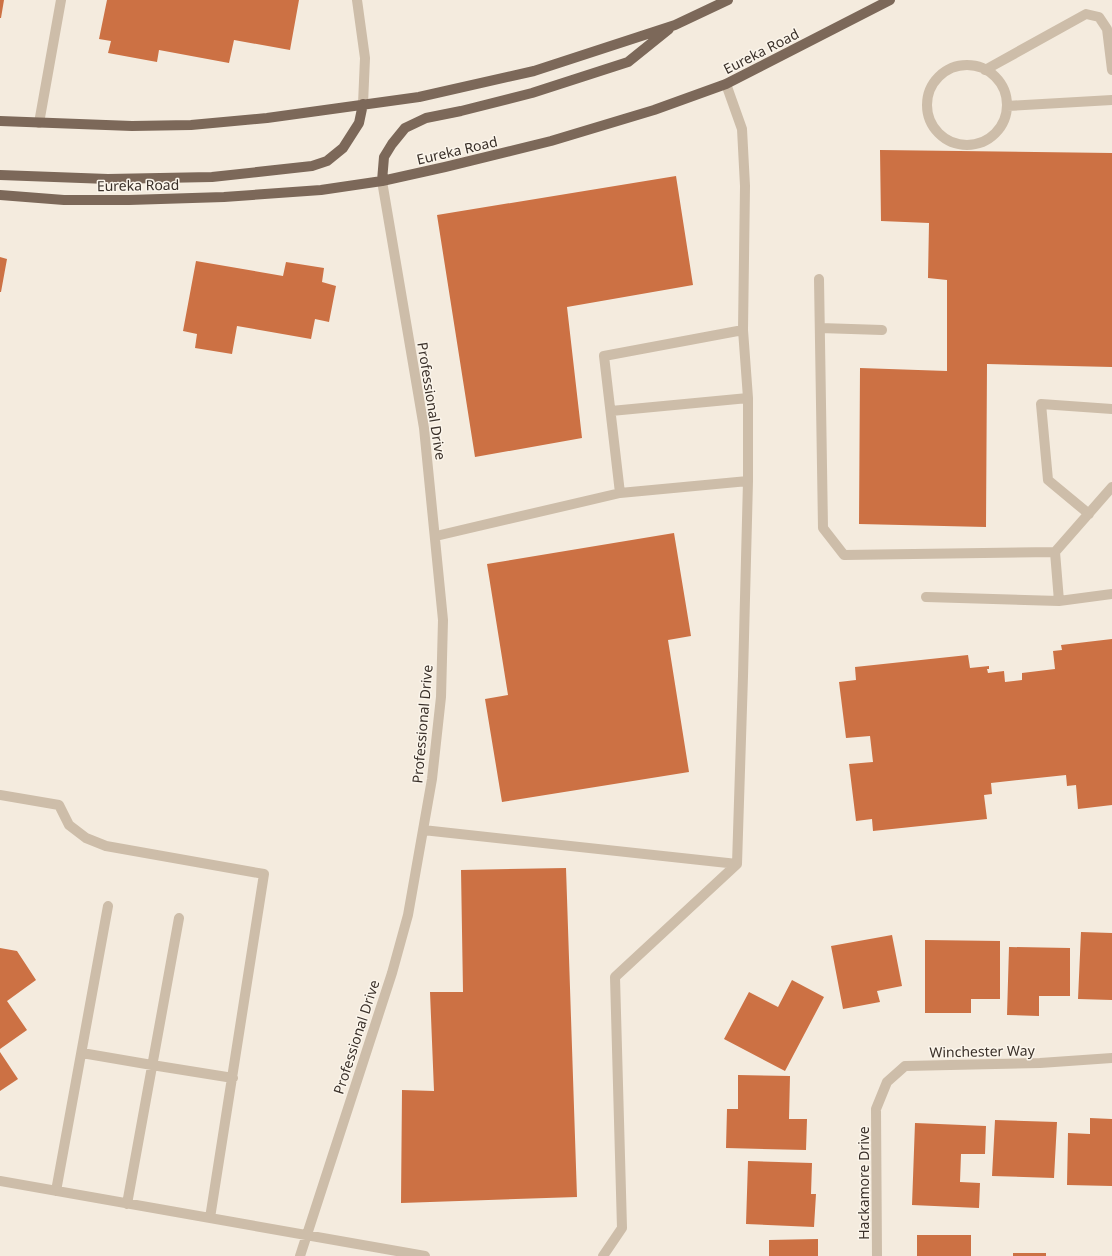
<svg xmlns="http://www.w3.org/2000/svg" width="1112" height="1256" viewBox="0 0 1112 1256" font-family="'Noto Sans',sans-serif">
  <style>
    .building { fill: #cc7144 }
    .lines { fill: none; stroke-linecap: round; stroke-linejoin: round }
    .minor { stroke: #cdbda9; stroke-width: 10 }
    .major { stroke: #7c6859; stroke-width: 10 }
    .labels { text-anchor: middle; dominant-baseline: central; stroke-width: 3; stroke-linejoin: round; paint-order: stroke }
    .street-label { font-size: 14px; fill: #3a3029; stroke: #fbf5eb }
  </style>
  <rect width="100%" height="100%" fill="#f4ebde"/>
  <path class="building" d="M0 0H4L1 18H0Z
    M107 0H299L290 50 234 40 229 63 159 50 157 62 108 53 111 41 99 39Z
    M880 150 1112 153V367L987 364 986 527 859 524 860 368 947 371V280L928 278 929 223 881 221Z
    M676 176 693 285 567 307 582 438 475 457 437 215Z
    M0 257 7 259 1 292H0Z
    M196 261 283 276 286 262 324 268 322 282 336 286 329 322 315 319 311 339 237 326 232 354 195 348 197 334 183 331Z
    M674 533 691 636 668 640 689 772 502 802 485 699 508 695 487 564Z
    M1112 639V805L1078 809 1076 785 1067 786 1066 775 991 783 992 794 984 795 987 819 873 831 872 819 856 821 849 764 873 762 870 736 846 738 839 682 856 680 855 667 968 655 970 668 989 666V669H987L988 673 1004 671 1005 682 1022 680V673L1055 669 1053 651 1062 650 1061 645Z
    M566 868 577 1197 401 1203 402 1090 434 1091 430 992H463L461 870Z
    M1081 932 1112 933V1000L1078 999Z
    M892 935 902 986 877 991 880 1002 843 1009 831 946Z
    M925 940 1000 941V999H971V1013H925Z
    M1009 947 1070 948V996H1039V1016L1007 1015Z
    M0 948 17 951 36 980 7 1001 27 1030 0 1049Z
    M792 980 824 997 785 1071 724 1039 749 992 778 1007Z
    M0 1052 18 1079 0 1091Z
    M738 1075 790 1076 789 1119H807L806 1150 726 1148 727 1109H738Z
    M1090 1118 1112 1119V1186L1067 1185 1068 1133 1090 1134Z
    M995 1120 1057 1122 1054 1178 992 1176Z
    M915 1123 986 1126 985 1154H961L960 1182 980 1183 979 1208 912 1205Z
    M748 1161 812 1163 811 1194H816L814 1227 746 1224Z
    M917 1235H971V1256H917Z
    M818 1239V1256H769V1240Z
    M1013 1253H1046V1256H1013Z"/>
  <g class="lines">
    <path class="minor" d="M357 0 365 58 363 104
      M927 105a40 40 0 1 1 80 0a40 40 0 1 1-80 0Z
      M985 70 1086 14 1099 17 1107 29 1112 70
      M726 84 742 129 745 186 743 330 748 398
      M1007 106 1112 100
      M39 123 61 0
      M819 279 823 528 844 555 1055 552 1112 487
      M820 328 882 330
      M611 411 748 398V481
      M1089 514 1048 480 1041 404 1112 409
      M436 536 620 493 604 356 743 330
      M1055 552 1059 601 1112 594
      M926 597 1059 601
      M0 795 59 805 69 825 86 838 106 846 264 874 210 1218
      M423 830 737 864 743 676 748 481 620 493
      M82 1053 152 1065 233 1078
      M0 1181 425 1256
      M56 1191 108 906
      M127 1204 179 918
      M300 1256 392 973 408 915 432 779 441 697 443 620 424 428 382 181
      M603 1256 622 1228 615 977 737 864
      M877 1256 876 1109 887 1082 905 1066 1040 1063 1112 1058"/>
    <path class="major" d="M0 121 132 126 191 125 267 118 419 97 534 71 675 25 728 0
      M0 175 108 179 212 177 312 166 327 161 343 148 359 123 363 104
      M382 181 384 157 392 144 405 128 426 118 461 111 532 93 628 62 669 29
      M0 195 64 200H129L224 197 321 190 382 181 445 167 551 141 654 110 726 84 890 0"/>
  </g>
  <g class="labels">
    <g class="street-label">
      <text transform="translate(761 51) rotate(-27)">Eureka Road</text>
      <text transform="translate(457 150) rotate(-13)">Eureka Road</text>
      <text transform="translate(138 185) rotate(-1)">Eureka Road</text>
      <text transform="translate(432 401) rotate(81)">Professional Drive</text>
      <text transform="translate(422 724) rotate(-85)">Professional Drive</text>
      <text transform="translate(356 1037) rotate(-72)">Professional Drive</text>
      <text transform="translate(982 1051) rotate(-1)">Winchester Way</text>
      <text transform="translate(863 1183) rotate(-90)">Hackamore Drive</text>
    </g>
  </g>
</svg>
